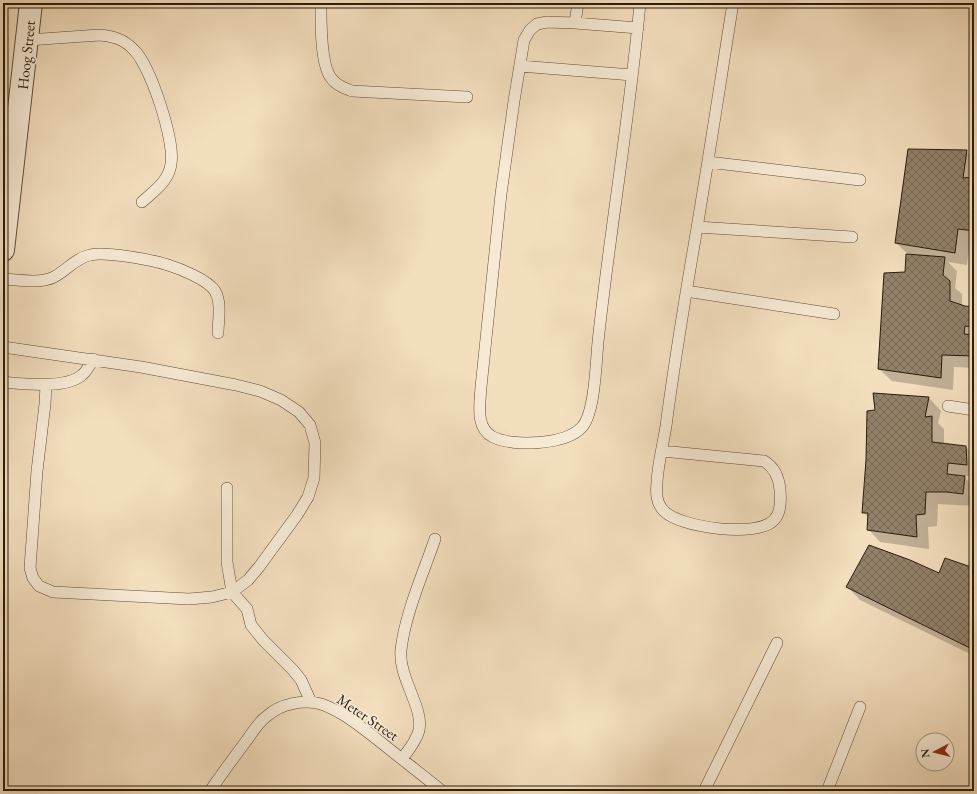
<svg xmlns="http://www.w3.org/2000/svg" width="977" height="794" viewBox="0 0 977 794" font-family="'EB Garamond',serif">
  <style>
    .shadow { fill: #0003 }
    .building { fill: url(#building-cross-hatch); stroke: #2a1c0d }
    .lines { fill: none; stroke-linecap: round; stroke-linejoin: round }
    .service-casing { stroke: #5c4c39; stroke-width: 12 }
    .minor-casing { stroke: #5c4c39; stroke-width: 24 }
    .service { stroke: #f7ead5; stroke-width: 11 }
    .minor { stroke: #f7ead5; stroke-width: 22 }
    .labels { text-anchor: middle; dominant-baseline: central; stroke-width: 3.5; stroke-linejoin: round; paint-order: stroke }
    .street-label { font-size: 15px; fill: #2a1c0d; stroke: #f7ead5 }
  </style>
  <defs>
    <pattern id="building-cross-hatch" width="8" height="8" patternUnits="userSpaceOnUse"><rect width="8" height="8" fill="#938169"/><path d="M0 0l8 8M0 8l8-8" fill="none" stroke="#786955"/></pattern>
  </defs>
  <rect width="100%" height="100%" fill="#f3debe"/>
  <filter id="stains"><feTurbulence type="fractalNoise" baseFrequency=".005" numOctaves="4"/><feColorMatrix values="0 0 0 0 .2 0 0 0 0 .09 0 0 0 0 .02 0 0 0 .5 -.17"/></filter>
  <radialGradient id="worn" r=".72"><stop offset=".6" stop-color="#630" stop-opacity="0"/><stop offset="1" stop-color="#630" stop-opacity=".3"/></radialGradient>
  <path class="shadow" d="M966 151 974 159V241H970L967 265 948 262 957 271 955 288 962 294V306L974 308V368L954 367 953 390 892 381 879 369 906 273 909 255 896 243Z
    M929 398 941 411 938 423 944 429V444L966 447 974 455V476H963L974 486V506L938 504 937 526 928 527 929 549 880 542 868 529 869 518 864 513Z
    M974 569V656L860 600 848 587Z"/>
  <path class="building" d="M908 149 967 150 963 178 974 177V231L958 229 955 253 895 243Z
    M906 254 945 257 943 275 950 281V301L965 306 974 307V327L965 326 964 334 974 335V356L942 355 941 378 878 369 884 273 905 272Z
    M873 393 929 397 925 417 932 416V442L966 446 967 465 948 463 947 474 965 476 963 494 947 492H926L925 514 916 515 917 537 867 530 868 513H862L866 460 867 411 875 410Z
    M869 545 910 560 939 573 945 558 974 568V604L971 609 974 611V650L846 587Z"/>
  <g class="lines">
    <g class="service-casing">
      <path id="service" d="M321 3C321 21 320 63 331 78 336 85 344 88 352 91L467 97
        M575 23 578 3
        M638 28 575 23 547 22 537 24 530 30 524 40 514 101 501 194 481 387C480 404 475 428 493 437 513 447 566 445 582 427 595 413 596 362 598 342 610 229 630 116 640 3
        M28 40 99 35C113 36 124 39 134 50 151 67 175 141 171 164 169 181 154 191 142 202
        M520 66 632 75
        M708 162 860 180
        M697 227 852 237
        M3 279C19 280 39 284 54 277 67 270 76 258 90 255 105 251 153 260 168 265 181 269 208 280 215 291 222 303 218 321 218 333
        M686 291 834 314
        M3 347 141 367 236 385 260 391 281 400 299 412 310 425 315 443 314 478 308 497 297 515 259 567 248 580 232 592 212 597 189 599 53 592 39 586 33 578 30 568 37 471 45 404 46 385
        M3 382C24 384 66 389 82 375 87 371 90 365 93 359
        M948 406 974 410
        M662 451 764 461C774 467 779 478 780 490 781 500 781 513 774 520 758 538 680 528 664 511 656 503 656 493 657 482 658 463 663 445 666 426 673 372 682 317 691 263 706 177 719 90 733 3
        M227 488V562L232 592 247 609 251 625 263 640 293 670 301 680 311 702
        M402 759C408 751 417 740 419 730 424 708 398 677 401 650 405 614 423 574 435 539
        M210 791C221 775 232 760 244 744 251 735 257 723 267 716 280 704 304 699 321 704 342 711 361 727 378 740 399 757 421 774 442 791
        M704 791 777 643
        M827 791 860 707"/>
    </g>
    <g class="minor-casing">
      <path id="minor" d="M3 250 31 3"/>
    </g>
    <use href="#service" class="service"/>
    <use href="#minor" class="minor"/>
  </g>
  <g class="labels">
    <g class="street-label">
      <text transform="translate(26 55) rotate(-84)">Hoog Street</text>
      <text transform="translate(368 717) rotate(34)">Meter Street</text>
    </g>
  </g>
  <rect width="977" height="794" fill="none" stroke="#f3debe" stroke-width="16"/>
  <rect x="4" y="4" width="969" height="786" fill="none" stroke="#2a1c0d" stroke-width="2"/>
  <rect x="8" y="8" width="961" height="778" fill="none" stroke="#2a1c0d"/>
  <g transform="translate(935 752) rotate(263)"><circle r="19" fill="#f7ead5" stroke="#a59885"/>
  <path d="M0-3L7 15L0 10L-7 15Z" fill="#8f2418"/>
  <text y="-6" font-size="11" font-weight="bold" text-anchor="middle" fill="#2a1c0d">N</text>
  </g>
  <rect width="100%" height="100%" filter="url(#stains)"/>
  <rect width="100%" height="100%" fill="url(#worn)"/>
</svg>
